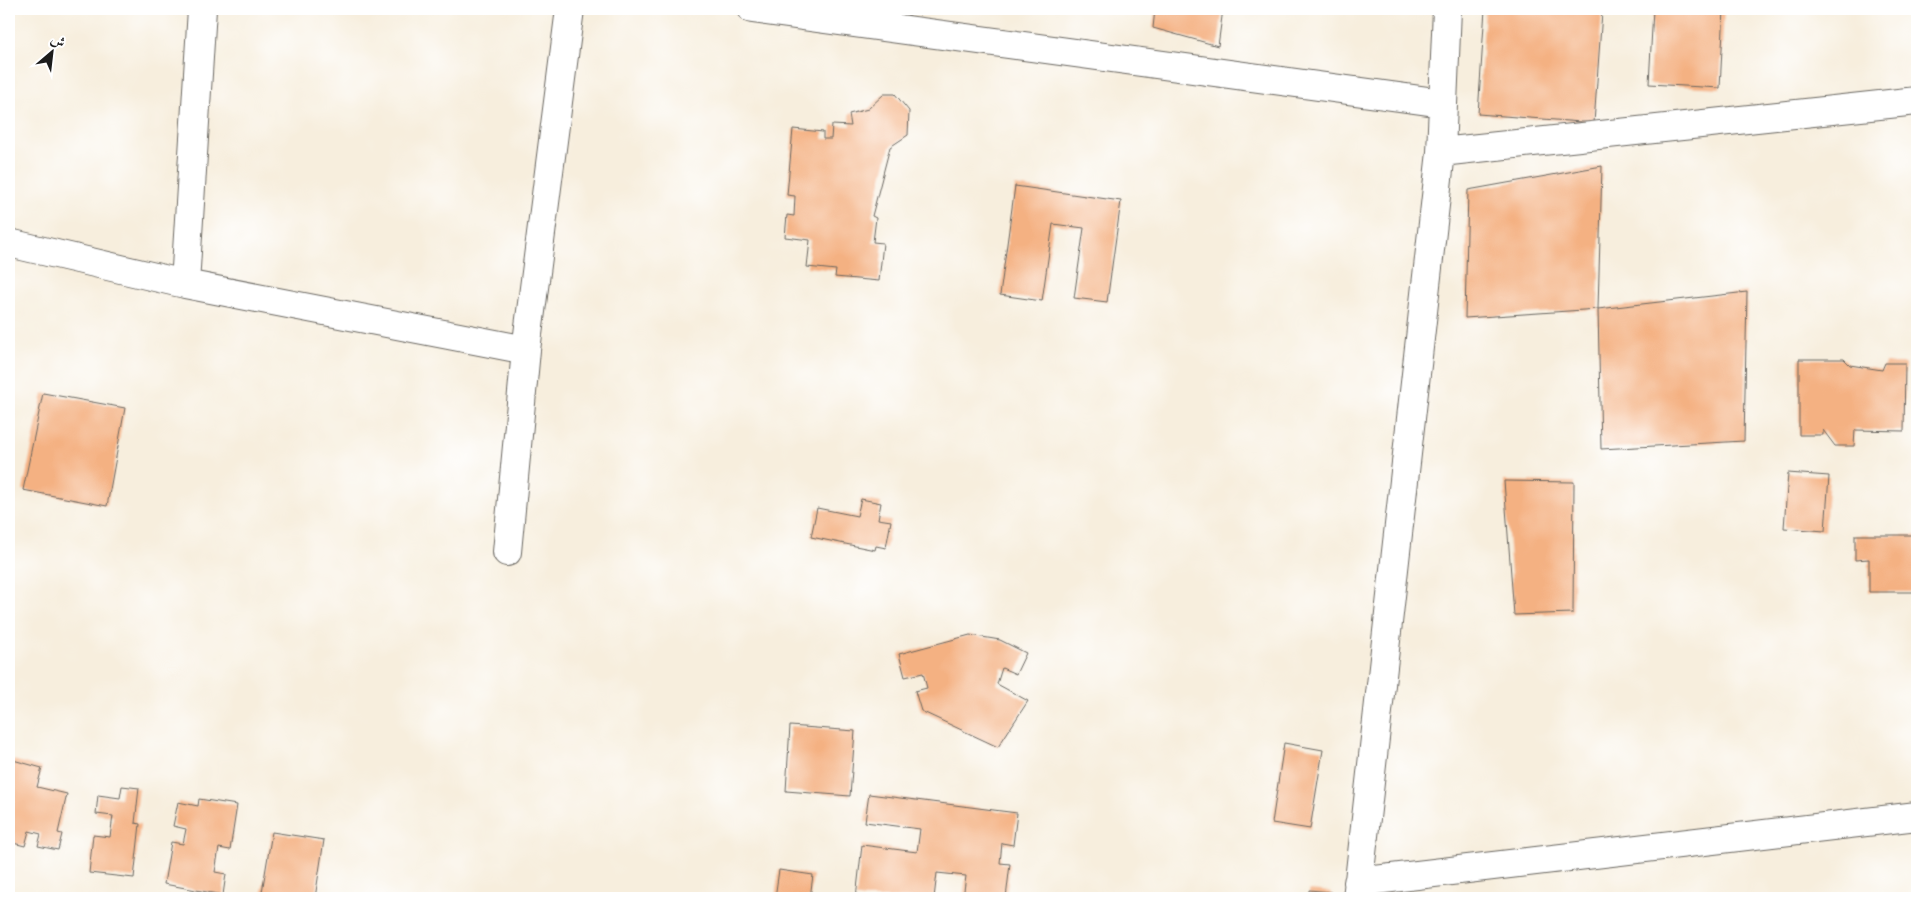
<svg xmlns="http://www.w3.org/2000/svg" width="1926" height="907" viewBox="0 0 1926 907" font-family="'IM FELL French Canon',Amiri,serif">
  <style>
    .building { fill: #f4b182 }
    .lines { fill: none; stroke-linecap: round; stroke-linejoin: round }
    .street-casing { stroke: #696660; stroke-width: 30 }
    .street { stroke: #fff; stroke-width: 28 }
  </style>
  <rect width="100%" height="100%" fill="#fff"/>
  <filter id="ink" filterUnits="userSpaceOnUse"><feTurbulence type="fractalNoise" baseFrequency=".02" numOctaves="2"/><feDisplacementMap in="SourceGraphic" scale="10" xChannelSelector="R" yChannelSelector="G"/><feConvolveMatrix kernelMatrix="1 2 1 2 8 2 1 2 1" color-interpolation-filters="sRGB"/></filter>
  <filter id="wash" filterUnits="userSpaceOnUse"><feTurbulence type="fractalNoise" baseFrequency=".0096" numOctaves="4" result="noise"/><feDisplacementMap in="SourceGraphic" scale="20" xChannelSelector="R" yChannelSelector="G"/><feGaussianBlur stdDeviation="1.12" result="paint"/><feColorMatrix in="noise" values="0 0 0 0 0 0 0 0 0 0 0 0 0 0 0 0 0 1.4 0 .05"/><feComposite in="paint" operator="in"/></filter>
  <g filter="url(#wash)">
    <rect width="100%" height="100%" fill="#f7eedd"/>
    <g id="blocks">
      <path class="building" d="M1155 9H1223L1218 46 1153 28Z
        M1485 9H1559L1602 12 1594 123 1478 114Z
        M1653 9H1724L1720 88 1649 84Z
        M884 94H895L909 111 908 135 890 147 872 216 876 218 873 242 883 243 879 281 835 277 836 270 807 267 810 240 785 237 787 215 794 216 795 196 787 195 793 129 823 132V139H831L832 125 851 126 849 114 868 109Z
        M1602 166 1598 309 1465 318 1468 190Z
        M1015 186 1121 201 1107 302 1074 298 1084 228 1053 224 1042 301 1000 295Z
        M1747 292 1744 441 1601 449 1598 309Z
        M1799 359H1844L1850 365 1882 370 1885 363H1905L1904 431 1855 430 1854 446H1835L1823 430V435H1799Z
        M43 393 125 408 107 506 23 490Z
        M1788 473 1829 476 1825 531 1784 528Z
        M1504 481 1574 482 1573 613 1514 615Z
        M861 499 881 503 878 519 891 521 886 548 876 546 875 550 811 537 817 508 857 516Z
        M1855 535H1916L1917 592H1869V559L1855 560Z
        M970 635 1000 640 1026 653 1016 674 1002 668 997 684 1028 701 998 747 921 711 915 691 927 688 923 673 905 677 899 654Z
        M790 726 855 731 850 796 786 791Z
        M1284 743 1323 750 1310 829 1272 823Z
        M13 760 42 768 37 787 67 794 58 833 62 834 58 850 38 846 41 834 29 831 25 846 9 842V778Z
        M122 786 139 788 135 823 140 824 134 878 89 873 93 835 110 837 113 816 96 814 98 795 120 798Z
        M869 794 1017 813 1013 845 1002 843 1000 863 1010 864 1006 898H963L966 876 937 873 934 898H856L862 845 917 852 920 829 865 822Z
        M199 799 237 805 230 850 219 848 215 872 226 874 223 895 164 884 171 842 183 844 186 829 173 826 178 802 198 806Z
        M272 832 324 840 315 898H261Z
        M779 870 813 875 810 898H775Z
        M1309 890 1331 892 1330 898H1309Z"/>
    </g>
  </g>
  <g filter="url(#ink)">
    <use href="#blocks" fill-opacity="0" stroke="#696660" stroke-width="1"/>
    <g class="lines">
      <g class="street-casing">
        <path id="street" d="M752 9 1443 103
          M1441 152 1917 101
          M9 243 185 284 526 350 507 552
          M185 284 202 9
          M526 350 570 9
          M1358 882 1917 816
          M1357 898 1441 152 1447 9"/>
      </g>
      <use href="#street" class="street"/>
    </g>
  </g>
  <rect width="1926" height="907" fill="none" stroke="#fff" stroke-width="30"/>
  <g transform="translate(52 52) rotate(28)" stroke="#ffffff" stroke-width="4" paint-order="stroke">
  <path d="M0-4L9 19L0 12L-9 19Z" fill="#1c1c1c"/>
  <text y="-8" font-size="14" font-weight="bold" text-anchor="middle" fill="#1c1c1c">ش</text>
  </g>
</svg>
